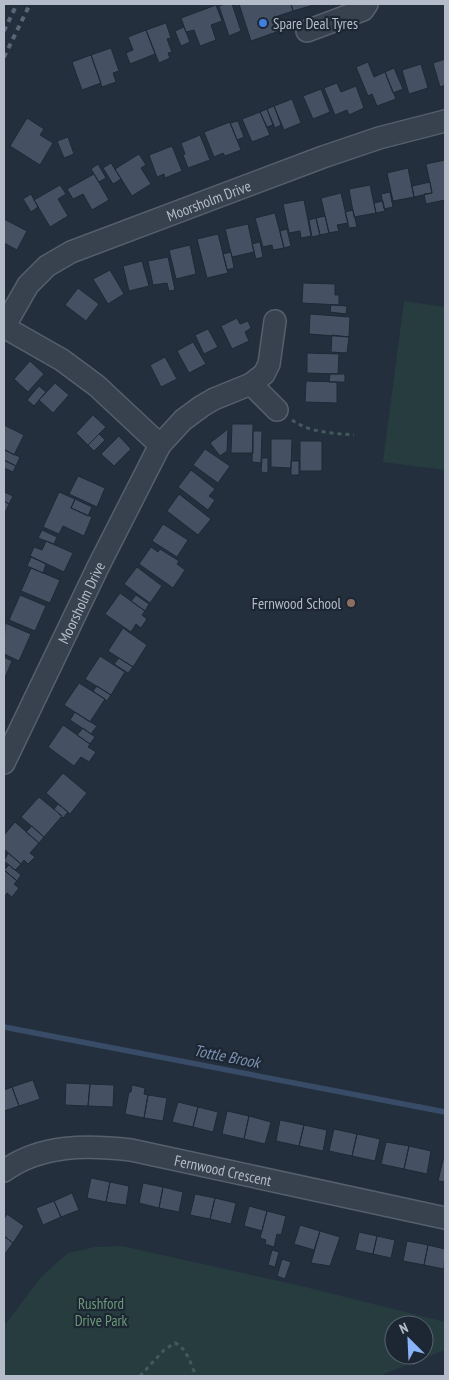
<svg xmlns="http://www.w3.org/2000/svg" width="449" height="1380" viewBox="0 0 449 1380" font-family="'PT Sans Narrow',sans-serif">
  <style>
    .green { fill: #263c3f; fill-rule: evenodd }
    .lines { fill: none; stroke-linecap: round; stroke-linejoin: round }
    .stream { stroke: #394c67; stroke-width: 5.5 }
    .building { fill: #455162; stroke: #1f2835 }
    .minor-casing { stroke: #565f6c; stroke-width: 24 }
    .path { stroke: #44595c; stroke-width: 3; stroke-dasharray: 4 4; stroke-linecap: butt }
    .minor { stroke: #38414e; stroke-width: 21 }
    .rail { stroke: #5a6575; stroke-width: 4; stroke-dasharray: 5 5; stroke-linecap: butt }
    .shop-dot { fill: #3f7fe0; stroke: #1d2633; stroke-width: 2 }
    .education-dot { fill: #8d6e63; stroke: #1d2633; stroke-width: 2 }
    .labels { text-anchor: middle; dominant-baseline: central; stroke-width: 4.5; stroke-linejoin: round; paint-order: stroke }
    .poi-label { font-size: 15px; fill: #b4bcc9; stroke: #1d2633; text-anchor: start }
    .street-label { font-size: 15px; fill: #b4bcc9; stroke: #1d2633 }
    .park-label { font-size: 15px; fill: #6b9a76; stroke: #1d2633 }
    .water-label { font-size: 16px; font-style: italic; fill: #7c92b1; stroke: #1d2633 }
  </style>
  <rect width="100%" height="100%" fill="#242f3e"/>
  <path class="green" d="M404 301 445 307V470L383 462Z
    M122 1246 305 1287 445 1322V1350L379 1376H4V1326L42 1276 68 1253 95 1247ZM394 1325H424V1355H394Z"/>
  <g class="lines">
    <path class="stream" d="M4 1027 445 1112"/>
  </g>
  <path class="building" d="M225 4H232L241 31 229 36 219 6Z
    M239 4H291L293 11 278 16 282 30 251 41Z
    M291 4H317L293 11Z
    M216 5 222 21 211 25 216 40 200 46 194 30 186 32 181 18Z
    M166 23 171 38 167 39 172 52 168 53 170 58 159 63 146 30Z
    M184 27 190 42 181 46 175 31Z
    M146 30 155 54 130 64 126 53 133 50 128 37Z
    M111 48 119 71 113 73 116 82 102 87 91 55Z
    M91 55 101 83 82 90 72 62Z
    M445 59V85L440 87 433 63Z
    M368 62 374 77 385 72 396 99 377 106 372 94 368 96 356 67Z
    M421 64 428 88 409 94 402 70Z
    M394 68 403 89 393 93 385 72Z
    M337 83 341 92 356 86 364 108 349 115 347 110 335 115 324 88Z
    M321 89 330 112 313 119 303 96Z
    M292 99 301 123 284 130 274 106Z
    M274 106 281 125 275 128 267 109Z
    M267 109 273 125 267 127 260 112Z
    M260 112 270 135 252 142 242 119Z
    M27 118 44 129 40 135 53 143 40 165 10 146Z
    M238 121 244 137 237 140 230 123Z
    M230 122 241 150 225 156 223 153 214 157 204 132Z
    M200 135 210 160 188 168 183 155 185 154 181 143Z
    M68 137 74 154 64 158 57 141Z
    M172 146 182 171 165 178 164 174 157 177 149 155Z
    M139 154 146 165 141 168 151 184 132 196 115 169Z
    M445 160V200L426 204 424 194 432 193 426 164Z
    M111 163 121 179 113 184 103 168Z
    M98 164 106 178 99 182 91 169Z
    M408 168 414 197 393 201 387 173Z
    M94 174 109 200 92 210 83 194 73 199 67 189Z
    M430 182 432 193 414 197 412 186Z
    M60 185 66 194 58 199 68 216 50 227 34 200Z
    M370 185 376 213 354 217 349 189Z
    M390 192 393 207 384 209 381 194Z
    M341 193 348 223 337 225 339 231 329 233 321 198Z
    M31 194 38 207 31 212 23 199Z
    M304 200 311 236 301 238 300 231 289 233 283 204Z
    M383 201 385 211 376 213 374 203Z
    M353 210 357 227 349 228 345 212Z
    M275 213 284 248 273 250 272 245 263 247 255 218Z
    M325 216 329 233 320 235 316 218Z
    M316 218 320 235 312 237 309 220Z
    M4 219 27 231 17 250 4 243Z
    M248 224 254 252 232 257 225 229Z
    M287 229 291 246 284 248 280 231Z
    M218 234 228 273 207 278 197 239Z
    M260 242 263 257 256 259 252 244Z
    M190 245 196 274 176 279 169 250Z
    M231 252 234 268 227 270 223 254Z
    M168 257 175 290 169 291 167 283 153 285 148 261Z
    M142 261 149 286 129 291 123 266Z
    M110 270 124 294 108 304 93 279Z
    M303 283 335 284V295H339V305L302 303Z
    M78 288 99 304 86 321 65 305Z
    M331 305 347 306 346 314 330 312Z
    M310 314 350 317 349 337 309 334Z
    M237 318 240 324 248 321 251 328 245 332 249 341 232 349 221 326Z
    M208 329 218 347 204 354 195 335Z
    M332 335 349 337 347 353 331 352Z
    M193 342 206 364 189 373 177 351Z
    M307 353 339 354 338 374 307 373Z
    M165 357 177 379 161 387 150 365Z
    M30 361 44 374 28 392 14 379Z
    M330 374H345V382H329Z
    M306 381 337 382V403L305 402Z
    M55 383 69 395 53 413 39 400Z
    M39 386 46 392 34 406 27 400Z
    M93 415 106 427 88 445 76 433Z
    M232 424H253V453H231Z
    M4 425 24 435 14 455 4 449Z
    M228 429 227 451 220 456 210 443Z
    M253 431H262L261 463 252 462Z
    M99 434 105 440 94 451 88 445Z
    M119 436 131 449 114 466 101 454Z
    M271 439H292L291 468 271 467Z
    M300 441H322V471H300Z
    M205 449 230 466 218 483 193 465Z
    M4 450 20 457 16 466 4 460Z
    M262 458H268V473L261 472Z
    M4 460 16 466 13 472 4 468Z
    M291 461H299V475H291Z
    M191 470 215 489 209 496 215 500 208 510 178 487Z
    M78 476 105 488 97 507 69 494Z
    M4 492 13 496 9 504 4 501Z
    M59 492 75 499 71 508 92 517 84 536 63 526 59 534 43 527Z
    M179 494 211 519 198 535 167 511Z
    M75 499 92 507 88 516 71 508Z
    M4 501 9 504 4 515Z
    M163 524 188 540 177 557 152 541Z
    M42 530 57 537 54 544 38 538Z
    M46 541 73 553 64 572 30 556 34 547 42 550Z
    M151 547 158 552 160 549 179 561 177 564 185 570 173 588 139 564Z
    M31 557 46 564 43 573 27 566Z
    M137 567 162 586 150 603 124 584Z
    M31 568 60 580 50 603 21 591Z
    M120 593 145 611 142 615 147 619 141 628 136 624 131 632 105 614Z
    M20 595 46 606 35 631 9 620Z
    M136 595 149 604 145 611 131 601Z
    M5 623 31 634 19 661 4 654Z
    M123 628 147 645 133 667 108 651Z
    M100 656 125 672 111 695 85 679Z
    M4 657 12 661 4 680Z
    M119 658 133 667 128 673 114 664Z
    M79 683 105 699 90 722 64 705Z
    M97 686 111 695 107 701 93 691Z
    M75 712 97 726 91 734 70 720Z
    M63 725 90 744 88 747 96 752 89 762 81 757 74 766 48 747Z
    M83 728 95 737 90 744 77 735Z
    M63 773 87 793 70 814 46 793Z
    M39 797 62 816 44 837 21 817Z
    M58 804 68 812 63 818 54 809Z
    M15 822 39 843 30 853 35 857 28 864 24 860 21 864 4 849V835Z
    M32 826 44 837 39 843 26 832Z
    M8 853 21 864 15 870 4 861Z
    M9 865 21 875 17 881 4 870Z
    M4 870 17 881 14 884 19 888 12 897 7 893 4 897Z
    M33 1080 40 1099 19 1106 12 1087Z
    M66 1083 90 1084 88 1106 65 1105Z
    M90 1084 114 1085 113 1107 88 1106Z
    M132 1085 145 1088 144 1094 148 1095 144 1118 125 1114 129 1092H131Z
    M12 1087 19 1106 4 1111V1090Z
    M148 1095 167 1098 163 1121 144 1118Z
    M178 1102 198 1107 193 1127 172 1122Z
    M198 1107 218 1112 213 1132 193 1127Z
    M227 1111 249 1116 244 1139 222 1134Z
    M249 1116 271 1122 265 1144 244 1139Z
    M280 1120 304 1125 299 1146 276 1141Z
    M304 1125 327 1130 323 1151 299 1146Z
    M334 1129 357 1134 352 1156 329 1151Z
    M357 1134 380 1139 375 1161 352 1156Z
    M386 1142 409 1146 404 1169 381 1164Z
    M409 1146 431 1151 427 1174 404 1169Z
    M443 1160H445V1182L438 1181Z
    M91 1178 110 1182 106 1202 87 1198Z
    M110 1182 129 1186 126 1205 106 1202Z
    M143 1183 163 1187 159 1208 139 1203Z
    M163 1187 183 1192 179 1212 159 1208Z
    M72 1193 79 1210 61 1217 54 1201Z
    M195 1194 215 1198 210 1219 190 1215Z
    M215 1198 236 1203 231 1224 210 1219Z
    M54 1201 61 1217 43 1225 36 1208Z
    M249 1206 267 1211 262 1231 244 1226Z
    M267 1211 286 1216 281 1235 277 1234 274 1247 265 1244 266 1240 260 1238Z
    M7 1214 24 1226 13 1243 4 1236V1219Z
    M300 1225 320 1231 314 1250 294 1244Z
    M320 1231 340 1237 330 1266 311 1263Z
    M359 1232 377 1236 373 1254 355 1250Z
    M4 1236 13 1243 4 1255Z
    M377 1236 395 1240 391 1258 373 1254Z
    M407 1241 428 1245 424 1265 403 1261Z
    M428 1245 445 1249 444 1269 424 1265Z
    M272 1250 279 1252 275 1267 268 1265Z
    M282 1259 291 1262 285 1279 277 1276Z"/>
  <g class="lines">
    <g class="minor-casing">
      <g id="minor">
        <path d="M307 31 363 10 367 4"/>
        <path id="s1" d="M4 327 28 285 47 266 71 252 323 157 379 138 445 121"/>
        <path d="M4 327 62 360 97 386 160 445"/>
        <path d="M251 384 277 410"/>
        <path id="s2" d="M4 763 98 567 160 445 183 420 202 406 214 399 251 384 264 374 269 364 275 321"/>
        <path id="s3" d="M4 1171C41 1144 88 1145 131 1150L445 1218"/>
      </g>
    </g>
    <path class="path" d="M292 420C311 433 332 433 354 435
      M140 1376 164 1350 175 1343C187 1348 191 1365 196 1376"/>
    <use href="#minor" class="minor"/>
    <path class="rail" d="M4 31 17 4
      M4 57 30 4"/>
  </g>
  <circle class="shop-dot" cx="263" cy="23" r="5"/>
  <circle class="education-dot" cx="351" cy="603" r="5"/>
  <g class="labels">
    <g class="poi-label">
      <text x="273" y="23">Spare Deal Tyres</text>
      <text x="341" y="603" text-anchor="end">Fernwood School</text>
    </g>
    <g class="street-label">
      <text stroke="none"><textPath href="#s1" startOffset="250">Moorsholm Drive</textPath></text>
      <text stroke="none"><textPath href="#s2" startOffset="178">Moorsholm Drive</textPath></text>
      <text stroke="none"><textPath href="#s3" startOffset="226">Fernwood Crescent</textPath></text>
    </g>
    <g class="park-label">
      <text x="101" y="1303">Rushford<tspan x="101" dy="17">Drive Park</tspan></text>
    </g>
    <g class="water-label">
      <text transform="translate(227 1056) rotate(11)">Tottle Brook</text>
    </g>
  </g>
  <rect width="449" height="1380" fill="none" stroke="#b4bcc9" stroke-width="10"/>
  <g transform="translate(409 1340) rotate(336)"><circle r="24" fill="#1d2633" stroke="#59626f"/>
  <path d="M0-4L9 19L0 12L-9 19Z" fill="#8ab4f8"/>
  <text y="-8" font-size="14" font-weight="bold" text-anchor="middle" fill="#b4bcc9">N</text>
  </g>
</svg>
